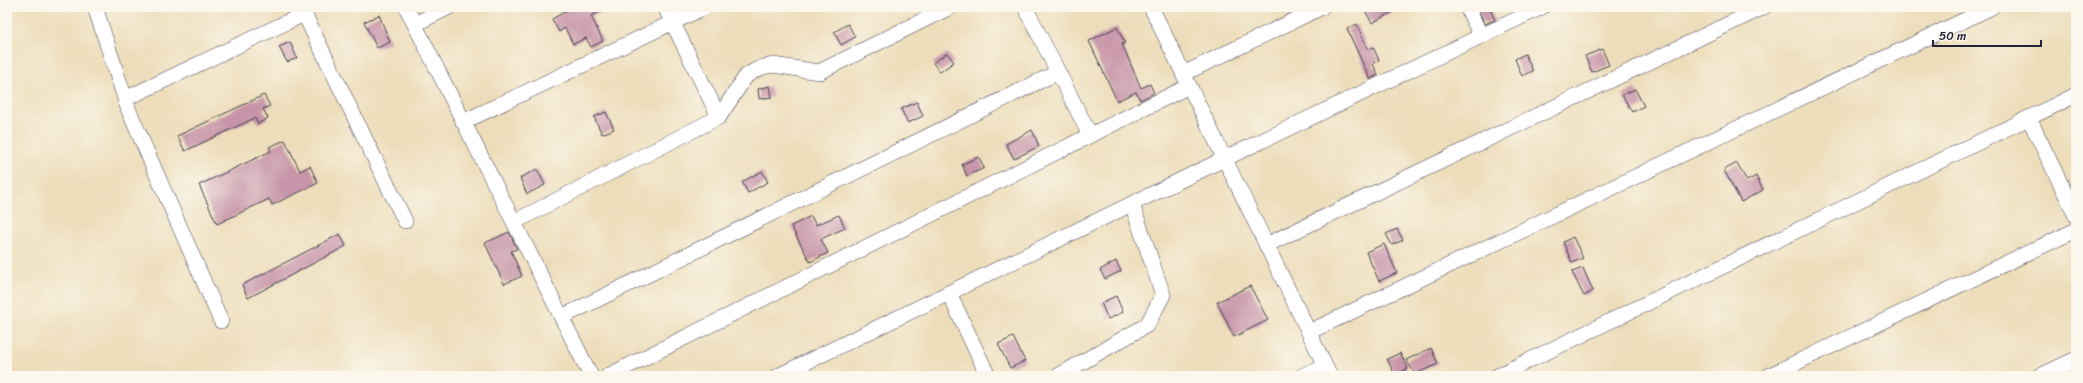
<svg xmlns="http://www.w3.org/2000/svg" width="2083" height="383" viewBox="0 0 2083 383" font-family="Sriracha,sans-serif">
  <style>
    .building { fill: #c794a9 }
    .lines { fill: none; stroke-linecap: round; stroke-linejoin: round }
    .minor-casing { stroke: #403e4e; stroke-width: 16 }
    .minor { stroke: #fff; stroke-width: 15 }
  </style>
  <rect width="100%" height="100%" fill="#fbf7ec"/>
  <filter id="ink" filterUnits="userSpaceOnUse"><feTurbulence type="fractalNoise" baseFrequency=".025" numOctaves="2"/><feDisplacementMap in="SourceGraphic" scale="8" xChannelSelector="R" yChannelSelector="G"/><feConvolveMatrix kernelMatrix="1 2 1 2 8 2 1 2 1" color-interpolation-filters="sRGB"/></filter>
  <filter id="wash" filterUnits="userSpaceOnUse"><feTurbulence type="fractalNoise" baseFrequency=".012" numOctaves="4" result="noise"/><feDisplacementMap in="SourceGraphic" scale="16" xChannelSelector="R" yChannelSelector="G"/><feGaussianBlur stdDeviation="0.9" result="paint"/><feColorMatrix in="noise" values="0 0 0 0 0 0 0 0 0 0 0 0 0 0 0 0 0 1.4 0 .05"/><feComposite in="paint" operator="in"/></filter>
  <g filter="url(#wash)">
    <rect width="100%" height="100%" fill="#edddba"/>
    <g id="blocks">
      <path class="building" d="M564 7H612L591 16 603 41 591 47 586 38 573 44 565 28 559 32 552 19 566 11Z
        M1363 7H1402L1372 23Z
        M1477 7H1489L1495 20 1485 24Z
        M379 15 390 42 377 48 364 22Z
        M848 24 855 37 841 45 834 32Z
        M1357 24 1368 50 1373 47 1379 60 1373 64 1378 75 1370 79 1347 29Z
        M1117 27 1125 43 1122 44 1141 88 1150 84 1154 93 1140 100 1136 92 1117 101 1089 41Z
        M290 42 297 58 287 62 279 47Z
        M1602 49 1609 65 1592 72 1585 56Z
        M947 53 954 62 940 72 933 63Z
        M1525 54 1533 71 1522 76 1515 59Z
        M770 86 772 97 759 99 758 89Z
        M1635 89 1644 106 1632 112 1622 95Z
        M264 95 270 106 263 109 268 118 258 124 255 118 185 151 177 136Z
        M917 102 923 116 908 123 901 109Z
        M606 112 614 129 602 134 594 117Z
        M1032 130 1039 146 1014 159 1006 144Z
        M285 140 300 171 310 166 318 183 272 205 269 199 217 224 199 185 271 151 269 147Z
        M979 157 984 168 967 176 962 164Z
        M1737 163 1747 181 1756 176 1763 190 1741 202 1724 170Z
        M537 169 545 185 527 194 520 178Z
        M762 171 768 182 748 193 742 182Z
        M839 215 845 228 821 239 828 253 810 262 791 226 811 216 816 225Z
        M1397 229 1403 240 1392 245 1386 234Z
        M509 232 517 249 511 251 522 276 504 284 485 243Z
        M340 234 346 246 248 298 242 285Z
        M1573 237 1583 258 1572 263 1563 242Z
        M1384 244 1397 273 1379 281 1366 252Z
        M1116 261 1121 271 1105 279 1100 270Z
        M1583 268 1593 291 1584 296 1572 272Z
        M1250 286 1268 320 1234 337 1217 302Z
        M1116 296 1123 312 1108 319 1101 303Z
        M1013 337 1025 361 1010 368 998 344Z
        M1431 348 1438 364 1415 374 1406 360Z
        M1400 353 1408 368 1395 375 1387 359Z"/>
    </g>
  </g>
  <g filter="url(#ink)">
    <use href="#blocks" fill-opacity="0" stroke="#403e4e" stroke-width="1"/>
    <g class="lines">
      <g class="minor-casing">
        <path id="minor" d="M95 7 129 111 221 321
          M301 7 405 221
          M406 7 591 376
          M665 7 719 117
          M1025 7 1090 135
          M1151 7 1330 376
          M1467 7 1481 36
          M415 24 449 7
          M1183 74 1322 7
          M125 99 304 14
          M2029 118 2076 216
          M463 122 705 7
          M514 222 719 117 746 76 754 71 763 67 773 65 819 72 950 7
          M1266 245 1764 7
          M949 293 988 376
          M562 317 1058 72
          M1309 332 1992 7
          M608 376 1189 86
          M778 376 1224 159 1542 7
          M1058 376 1147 325 1163 295 1132 204
          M1302 376 1325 366
          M1497 376 2076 95
          M1768 376 2076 230
          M2040 376 2076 359"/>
      </g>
      <use href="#minor" class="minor"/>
    </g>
  </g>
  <rect width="2083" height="383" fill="none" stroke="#fbf7ec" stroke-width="24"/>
  <path d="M1933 40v6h108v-6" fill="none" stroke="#22223b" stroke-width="2"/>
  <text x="1939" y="40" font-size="12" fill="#22223b" stroke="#fbf7ec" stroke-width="3" paint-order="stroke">50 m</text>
</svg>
